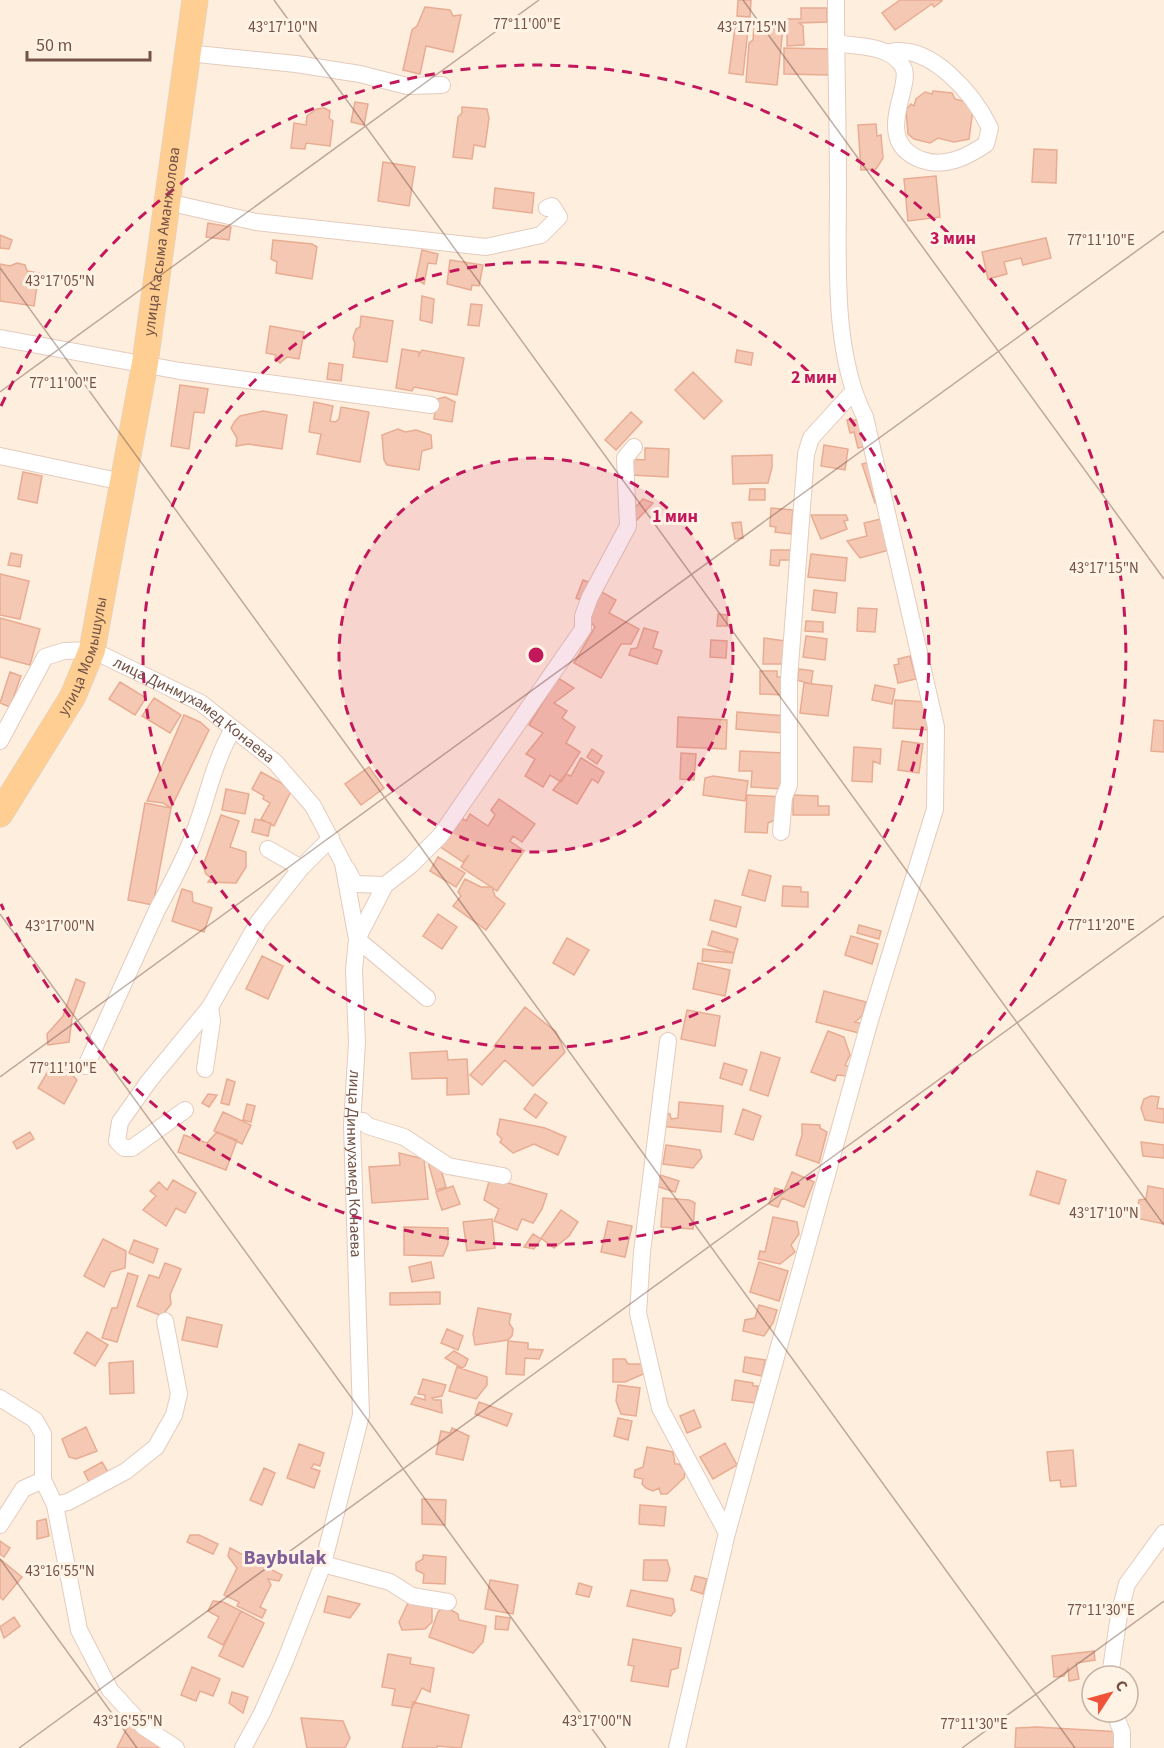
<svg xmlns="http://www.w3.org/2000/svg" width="1164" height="1748" viewBox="0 0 1164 1748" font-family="'Source Sans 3',sans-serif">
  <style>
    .building { fill: #f5c8b4; stroke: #e8ac93; stroke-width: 1.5 }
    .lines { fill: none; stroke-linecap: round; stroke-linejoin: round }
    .minor-casing { stroke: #e4cbbd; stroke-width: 18 }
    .primary-casing { stroke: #dbd2cf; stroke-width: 27 }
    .minor { stroke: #fff; stroke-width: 16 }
    .primary { stroke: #ffce93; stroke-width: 26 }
    .ticks { fill: none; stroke: #745245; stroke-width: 1.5; stroke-opacity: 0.45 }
    .ring { fill: none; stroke: #c2185b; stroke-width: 3; stroke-dasharray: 10 8 }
    .labels { text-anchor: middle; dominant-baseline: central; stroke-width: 6; stroke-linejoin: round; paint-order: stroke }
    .street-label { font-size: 16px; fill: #745245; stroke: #fff3e5 }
    .quarter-label { font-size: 20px; font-weight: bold; fill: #816099; stroke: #fff3e5 }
    .ticks-label { font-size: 15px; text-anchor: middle; fill: #745245; stroke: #fff3e5; stroke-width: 6; stroke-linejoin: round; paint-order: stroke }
    .centre { fill: #c2185b; stroke: #fff3e5; stroke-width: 3 }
    .ring-label { font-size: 18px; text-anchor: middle; font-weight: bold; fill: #c2185b; stroke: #fff3e5; stroke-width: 6; stroke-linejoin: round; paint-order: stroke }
  </style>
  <rect width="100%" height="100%" fill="#feeede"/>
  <path class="building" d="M738 0H751L750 17 737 16Z
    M900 0H941L942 1 934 7 932 4 895 30 882 13Z
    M425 7 450 10 453 16 461 15 453 52 426 46 420 74 403 70 412 30 417 26Z
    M801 8H827V22L799 23 803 26 804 45 787 46V19H801Z
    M736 20 749 21 743 75 729 73Z
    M754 25 783 28 777 85 746 82 749 43 753 40Z
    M784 48 829 49V75L784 74Z
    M933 91 952 93 955 99 966 102 973 109 969 139 954 142 938 138 930 143 914 139 908 134 906 110 911 104 914 106 916 99 925 92 932 94Z
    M355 102 368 104 364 125 351 122Z
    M462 107 487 109 489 118 485 147 474 145 472 159 453 157 458 117 462 113Z
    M324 108 330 111 329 118 333 121 330 146 306 143 305 149 291 148 294 123 306 125 307 116 317 109Z
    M876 124 877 136 881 135 883 158 876 169 861 170 858 125Z
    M1034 149 1057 150 1056 183 1032 182Z
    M383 162 415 167 409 206 378 201Z
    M936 176 940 217 908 221 904 179Z
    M495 188 534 193 532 213 493 208Z
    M208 223 231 227 229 240 206 237Z
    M0 235 12 240 9 249 0 248Z
    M1046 238 1051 258 1023 265 1021 258 1004 262 1007 274 988 279 982 252Z
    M273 240 312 244 317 247 312 279 276 273 277 262 271 259Z
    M422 250 438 254 436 264 428 263 424 284 416 279Z
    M450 260 483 265 479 286 472 285 471 290 447 284Z
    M17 263 25 265 27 271 39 273 34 306 0 301V264L10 266Z
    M422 296 434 299 432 323 420 320Z
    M471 304 482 305 479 326 468 325Z
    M361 316 393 321 387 362 353 357 355 343 353 338 356 329 360 327Z
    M270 326 304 332 299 359 287 357 280 363 275 358 276 355 266 353Z
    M402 349 419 352V355L422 350 464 358 457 395 414 387 412 391 396 388Z
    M737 350 753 353 751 365 735 362Z
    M329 363 343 365 341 381 327 379Z
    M693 372 722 401 704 419 675 390Z
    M180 385 208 389 204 413 194 412 189 449 171 446Z
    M445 397 455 402 452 422 434 419 437 399Z
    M314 402 333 406 330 421 335 422 339 419 341 407 369 412 360 462 317 454 321 434 309 432Z
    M263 411 287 415 282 449 248 444 236 446 237 438 231 428 235 421 240 416Z
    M631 412 642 422 616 450 605 440Z
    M847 420H861L867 446 858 448 854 432 850 433Z
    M398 429 405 432 416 430 431 435 432 448 422 451 419 470 387 465 384 460 382 435Z
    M824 445 848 449 845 470 821 466Z
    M645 448 669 449 668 477 630 475V459L645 460Z
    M772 455V467L768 483 733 484 732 456Z
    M873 461 881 500 875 503 862 464Z
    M23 472 42 476 37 503 18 499Z
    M750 489H765V500H749Z
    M643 499 653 503 637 520 630 513Z
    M771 508 793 510 791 534 775 532 776 527 770 526Z
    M811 515H846L848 520 844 521 847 529 821 539Z
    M885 518 893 549 860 558 847 541 867 536 864 523Z
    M741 522 743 538 735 539 732 523Z
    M771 550H791L790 560H780L779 566 770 565Z
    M11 553 22 555 20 567 8 565Z
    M811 554 847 558 845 581 808 577Z
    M0 574 29 581 20 619 0 615Z
    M583 580 592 583 585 602 576 598Z
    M814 590 837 593 835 613 812 610Z
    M600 591 616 600 609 613 639 629 631 644H621L601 678 574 663 595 627 586 616Z
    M858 608 877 609 875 632 857 631Z
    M718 614 727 615V626H717Z
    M0 618 40 629 30 665 0 657Z
    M806 621 823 622V632L805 631Z
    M644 628 658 632 653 648 662 651 657 664 629 655 631 649 637 648Z
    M806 636 827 639 825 660 803 657Z
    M764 638 785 641V664H763Z
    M711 640 727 641 726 658 710 657Z
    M910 656 916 679 898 683 894 665 899 664 898 659Z
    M799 669 813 671 811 684 797 680Z
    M760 671H777V677H786L785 695 760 694Z
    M10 672 21 676 10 707 0 703Z
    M558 678 574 688 554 703 567 711 562 718 575 727 566 743 580 752 561 782 550 775 543 787 525 776 535 759 526 754 543 733 529 725Z
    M120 682 146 698 135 715 109 699Z
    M804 683 832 686 828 716 800 713Z
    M875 685 895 689 892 704 872 700Z
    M154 698 181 715 170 733 142 716Z
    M895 700 926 702 930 730 893 728Z
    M737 712 785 716 783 733 736 729Z
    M184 715 200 722 209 730 171 808 163 803 147 801Z
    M678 717 727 720 726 749 677 747Z
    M1154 720 1164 721V752L1151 751Z
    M902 741 923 744 919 773 898 770Z
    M854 747 881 749 880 764 873 761 872 782 852 781Z
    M592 749 602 756 597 764 587 757Z
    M740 751 785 753 783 789 751 787 752 771H739Z
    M681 753 696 754 694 780 680 779Z
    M581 758 604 772 598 783 592 779 577 804 553 790 566 774 571 776Z
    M369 767 384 788 361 805 345 784Z
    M261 772 292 789 274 826 261 819 270 803 263 799 264 796 252 789Z
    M713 776 748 781 745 801 703 795 705 778Z
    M226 789 249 794 245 814 222 810Z
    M747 795 782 797 781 806 774 812 775 820 768 823 767 833 745 832Z
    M793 795 818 796V806H829V815H793Z
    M499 799 535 824 522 842 513 836 510 841 524 851 497 891 461 867 469 855 463 862 439 846 458 816 466 821 470 814 488 826 495 815 491 810Z
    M145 803 171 808 153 905 128 900Z
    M221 815 239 821 230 847 246 852V867L236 883 208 882 211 878 206 874 203 866Z
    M255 819 271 823 268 836 252 832Z
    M438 857 465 873 456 887 430 871Z
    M749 870 771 876 765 901 742 895Z
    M465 879 481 887H492L495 896 505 904 486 930 453 906 461 896 458 892Z
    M783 886 801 887V892H808V907L782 906Z
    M182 889 192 892 193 902 212 908 204 932 172 921Z
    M715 900 741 907 736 927 710 920Z
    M438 914 457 927 442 949 423 936Z
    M859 925 881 931 879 939 857 933Z
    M712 931 738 939 734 953 708 945Z
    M851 936 878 944 872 964 845 955Z
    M567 938 589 950 574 975 553 963Z
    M703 949 734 953 732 963 702 961Z
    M262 956 283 966 268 999 246 989Z
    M698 963 730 970 725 996 693 989Z
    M76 979 85 983 72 1018 69 1042 48 1045 47 1034 63 1016Z
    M824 991 866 1002 862 1016 855 1022 865 1024 863 1034 816 1022Z
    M525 1007 556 1032 565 1052 533 1086 505 1060 482 1085 470 1075 495 1048 494 1046Z
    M687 1010 720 1016 715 1046 681 1039Z
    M828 1031 844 1037 850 1055 845 1065 852 1068 847 1076 837 1075 835 1081 811 1072Z
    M447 1051 448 1060 467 1059 469 1094 447 1095V1078L412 1079 410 1053Z
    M761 1052 780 1058 768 1096 750 1090Z
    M54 1061 67 1069 77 1080 64 1104 38 1088Z
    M724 1063 747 1070 742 1085 720 1078Z
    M227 1079 235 1082 229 1105 221 1103Z
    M208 1094 217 1095 209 1107 202 1103Z
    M535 1094 547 1103 536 1118 524 1109Z
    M1151 1096 1159 1097 1157 1108 1164 1109V1123L1145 1120 1141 1108 1144 1099Z
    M679 1102 723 1106 721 1132 660 1126 662 1111 670 1114 671 1119 678 1118Z
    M247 1104 255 1106 251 1122 243 1120Z
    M743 1109 761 1116 753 1140 735 1134Z
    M223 1112 251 1125 242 1144 214 1131Z
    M500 1119 545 1128 566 1137 558 1155 534 1144 513 1153 500 1142 502 1139 497 1134Z
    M802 1124 820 1125V1128L827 1132 819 1163 796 1155 802 1135Z
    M30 1132 34 1139 17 1149 13 1142Z
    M217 1132 237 1140 226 1170 178 1152 184 1135 207 1143Z
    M1141 1142 1164 1145V1158L1143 1156Z
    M666 1145 700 1150 702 1157 693 1168 663 1164Z
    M399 1153 424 1159 428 1199 372 1203 369 1167 400 1165Z
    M428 1162 440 1166 446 1187 436 1190Z
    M1037 1171 1066 1180 1059 1204 1030 1195Z
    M792 1172 814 1182 804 1207 782 1198 778 1207 769 1204 775 1188 784 1191Z
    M660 1175 679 1181 675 1192 656 1186Z
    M490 1178 547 1194 542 1209 533 1223 522 1219 517 1230 494 1221 499 1209 484 1200Z
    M173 1180 196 1193 185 1213 176 1208 166 1226 143 1210 156 1196 150 1191 159 1182 167 1190Z
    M453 1186 460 1204 442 1210 436 1192Z
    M1148 1186 1164 1189V1224L1136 1218 1139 1200 1146 1199Z
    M663 1198 689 1200 695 1203 693 1229 661 1227Z
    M561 1210 578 1222 569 1236 554 1248 541 1238Z
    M773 1217 797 1222 799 1234 791 1245 795 1252 780 1264 758 1259 760 1251 765 1252Z
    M492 1219 495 1248 467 1251 463 1222Z
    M608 1221 632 1226 625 1257 601 1252Z
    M404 1227 448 1228V1244L443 1256 404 1255Z
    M533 1234 541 1239 534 1249 524 1247Z
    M103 1239 126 1251 125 1268 111 1272 104 1287 84 1276Z
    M134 1240 158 1249 153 1263 129 1253Z
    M431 1262 434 1278 412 1282 409 1267Z
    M759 1262 788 1271 779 1301 750 1292Z
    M165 1263 181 1269 170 1295 171 1304 162 1316 137 1306 149 1275 159 1278Z
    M128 1273 138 1276 117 1342 102 1338 112 1308H117Z
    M440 1292V1304L390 1305V1293Z
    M759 1305 777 1310 773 1323 764 1336 743 1331 745 1320 755 1318Z
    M478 1308 511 1314 509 1323 513 1329 512 1336 508 1340 475 1345 473 1334Z
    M187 1317 222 1325 217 1347 182 1340Z
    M447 1329 463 1336 458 1350 441 1343Z
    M87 1332 108 1345 95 1366 74 1353Z
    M508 1341 528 1343V1349L543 1350 539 1359 525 1358 524 1375 506 1374Z
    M454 1351 468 1359 465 1366 462 1368 445 1358Z
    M745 1357 765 1360 762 1376 743 1372Z
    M613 1359H625L628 1364H644L648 1372 625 1382H613Z
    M133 1361 134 1393 110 1394 109 1363Z
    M457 1367 487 1377V1385L476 1399 449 1391Z
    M423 1379 446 1385 442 1396 432 1398 434 1400H441L442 1413 411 1404 415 1397 425 1400V1395L418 1394Z
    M735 1380 753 1383V1386H758L755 1403 732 1400Z
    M618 1385 640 1388 636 1416 621 1414 616 1401Z
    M479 1402 512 1414 507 1426 475 1414Z
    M694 1410 701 1427 687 1433 680 1416Z
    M618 1418 632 1421 628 1440 614 1436Z
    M86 1427 97 1451 76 1459 69 1457 62 1439Z
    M452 1428 469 1436 463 1460 436 1454 441 1431 450 1433Z
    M725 1443 737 1465 713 1479 700 1457Z
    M299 1444 324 1453 320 1466 314 1464 311 1468 320 1471 314 1488 287 1478Z
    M647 1447 673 1452 675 1464H679L685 1471 684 1478 667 1494H661L659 1488 653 1491 646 1488 642 1484 643 1479 634 1477 635 1470 643 1467Z
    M1073 1450 1076 1486 1061 1487 1060 1480 1050 1481 1047 1452Z
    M102 1462 108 1472 89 1482 84 1472Z
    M264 1468 275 1473 262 1505 250 1500Z
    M422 1499 446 1500 445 1525 422 1524Z
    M640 1505 666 1507 664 1526 639 1524Z
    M46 1519 49 1536 37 1539V1521Z
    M190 1535H199L218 1544 213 1554 187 1542Z
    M0 1541 10 1548 4 1557 0 1554Z
    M230 1548 282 1575 279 1581 268 1579 271 1585 260 1607 266 1610 262 1618 237 1606 239 1602 224 1595 237 1568 228 1556Z
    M423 1555 446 1557 445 1584 423 1583 424 1574 416 1570V1563L423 1559Z
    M0 1559 22 1577 3 1600 0 1597Z
    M644 1560H667L670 1570 667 1581 643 1580Z
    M695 1576 707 1579 703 1594 691 1590Z
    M490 1580 518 1585 513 1614 485 1609Z
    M579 1583 592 1587 589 1597 576 1594Z
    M631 1590 673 1599 675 1611 671 1616 627 1606Z
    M328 1596 360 1604 350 1618 324 1612Z
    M213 1601 223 1602 241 1611 223 1645 208 1637 219 1617 208 1611Z
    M408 1603H432V1622L425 1629 402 1630 399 1622Z
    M444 1606 458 1614 459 1620 486 1626 483 1642 473 1653 429 1637 438 1612Z
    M241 1611 264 1623 243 1667 219 1656Z
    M496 1616 510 1618 508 1630 495 1629Z
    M14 1617 20 1626 4 1638 0 1627Z
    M633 1639 681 1648 678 1668 671 1670 668 1687 631 1681 634 1666 628 1665Z
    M1094 1651 1095 1660 1076 1663 1079 1679 1069 1681 1068 1668 1064 1676 1054 1677 1052 1656Z
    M388 1654 411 1658 410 1664 434 1668 430 1692 422 1688 412 1708 392 1705 395 1689 382 1687Z
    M192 1667 220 1679 213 1696 200 1691 196 1701 181 1695Z
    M232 1692 248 1697 243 1713 229 1703Z
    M413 1702 469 1715 461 1748 437 1746V1748H402Z
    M301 1718 343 1721 350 1738 345 1748H307Z
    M129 1724 157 1738 163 1748H117Z
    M1037 1727 1121 1732 1120 1748H1015L1016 1728Z"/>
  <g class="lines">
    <g class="minor-casing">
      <g id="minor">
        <path d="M836 43C859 47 891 45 903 67 914 86 870 141 922 160 945 168 967 157 986 144L990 128C974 95 932 44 890 52"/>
        <path d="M187 53 296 64 360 74 407 86 442 85"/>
        <path d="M167 202 256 222 486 247 541 235 559 217 552 206 547 208"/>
        <path d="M0 338 180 371 431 405"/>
        <path d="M0 456 123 482"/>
        <path id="s1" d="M0 741 45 657 64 651 92 650 201 703 275 762 313 806 343 863 357 939 354 970 357 1042 352 1125 361 1415 323 1564 285 1661 262 1713 243 1748"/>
        <path d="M781 832 784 797 789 785V679L806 454 811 438 852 393"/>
        <path d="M268 849 301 868"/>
        <path d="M347 869 355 884 385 885"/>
        <path d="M427 998 357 939 385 885 411 865 440 836 583 629V616L590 597 628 526 625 458 634 447"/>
        <path d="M668 1041 642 1252 638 1313 660 1408 727 1533"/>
        <path d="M86 1066 157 910C170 886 183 863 193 836 207 800 213 763 233 729"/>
        <path d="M205 1069 212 1021 210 1007"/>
        <path d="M185 1110 132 1148H124L117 1141 120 1122 149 1081 210 1007 259 921 301 868 331 838"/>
        <path d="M352 1125 363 1121 368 1126 404 1137 448 1166 503 1176"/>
        <path d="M0 1398 35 1420 43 1434V1480L55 1505 79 1630 110 1690 144 1727 176 1748"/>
        <path d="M55 1505 68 1502 126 1471 156 1447 174 1415 179 1394 165 1321"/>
        <path d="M0 1525 23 1489 43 1480"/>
        <path d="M323 1564 390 1582 412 1596 448 1602"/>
        <path d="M1110 1676 1119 1615 1127 1584 1164 1533"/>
        <path d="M1114 1712 1122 1732V1748"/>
        <path d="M677 1748 727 1533 870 1020 935 809 936 727 865 417C832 353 838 259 838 188 838 125 836 63 836 0"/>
      </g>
    </g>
    <g class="primary-casing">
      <g id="primary">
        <path id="s2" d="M0 814 73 696 92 650 145 363 195 0"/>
      </g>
    </g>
    <use href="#minor" class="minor"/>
    <use href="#primary" class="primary"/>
  </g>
  <path class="ticks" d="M274 0 1164 1225M743 0 1164 579M0 268 1075 1748M0 392 539 0M0 914 606 1748M0 1077 1164 231M0 1559 137 1748M19 1748 1164 916M962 1748 1164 1601"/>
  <circle cx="536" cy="655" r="197" fill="#c2185b" fill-opacity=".12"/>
  <g class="ring">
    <circle cx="536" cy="655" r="197"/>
    <circle cx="536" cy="655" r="393"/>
    <path d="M1 406A590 590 0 1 1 1 904"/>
  </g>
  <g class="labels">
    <g class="street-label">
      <text stroke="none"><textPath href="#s2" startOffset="603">улица Касыма Аманжолова</textPath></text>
      <text stroke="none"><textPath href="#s2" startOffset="180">улица Момышулы</textPath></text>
      <text stroke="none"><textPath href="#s1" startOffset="262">лица Динмухамед Конаева</textPath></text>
      <text stroke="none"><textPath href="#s1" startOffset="784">лица Динмухамед Конаева</textPath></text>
    </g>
    <g class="quarter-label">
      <text x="285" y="1558">Baybulak</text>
    </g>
  </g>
  <g class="ticks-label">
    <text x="527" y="29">77°11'00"E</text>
    <text x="283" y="32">43°17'10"N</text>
    <text x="752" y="32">43°17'15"N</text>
    <text x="1101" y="245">77°11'10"E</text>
    <text x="60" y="286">43°17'05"N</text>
    <text x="63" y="388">77°11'00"E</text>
    <text x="1104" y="573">43°17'15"N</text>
    <text x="1101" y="930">77°11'20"E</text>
    <text x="60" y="931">43°17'00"N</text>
    <text x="63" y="1073">77°11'10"E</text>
    <text x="1104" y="1218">43°17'10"N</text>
    <text x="60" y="1576">43°16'55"N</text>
    <text x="1101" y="1615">77°11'30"E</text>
    <text x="128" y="1726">43°16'55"N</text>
    <text x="597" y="1726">43°17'00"N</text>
    <text x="974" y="1729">77°11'30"E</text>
  </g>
  <circle cx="536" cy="655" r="9" class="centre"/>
  <g class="ring-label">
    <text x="953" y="244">3 мин</text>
    <text x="814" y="383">2 мин</text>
    <text x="675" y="522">1 мин</text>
  </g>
  <g transform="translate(1110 1694) rotate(54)"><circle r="28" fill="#fff3e5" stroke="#c7b3a5" stroke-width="1.5"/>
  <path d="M0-4.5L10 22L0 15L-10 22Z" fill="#f0533a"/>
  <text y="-9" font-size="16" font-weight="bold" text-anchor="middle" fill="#745245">С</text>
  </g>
  <path d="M27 51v9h123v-9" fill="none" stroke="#745245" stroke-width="3"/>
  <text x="36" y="51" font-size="18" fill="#745245" stroke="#fff3e5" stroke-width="4.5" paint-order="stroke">50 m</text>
</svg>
